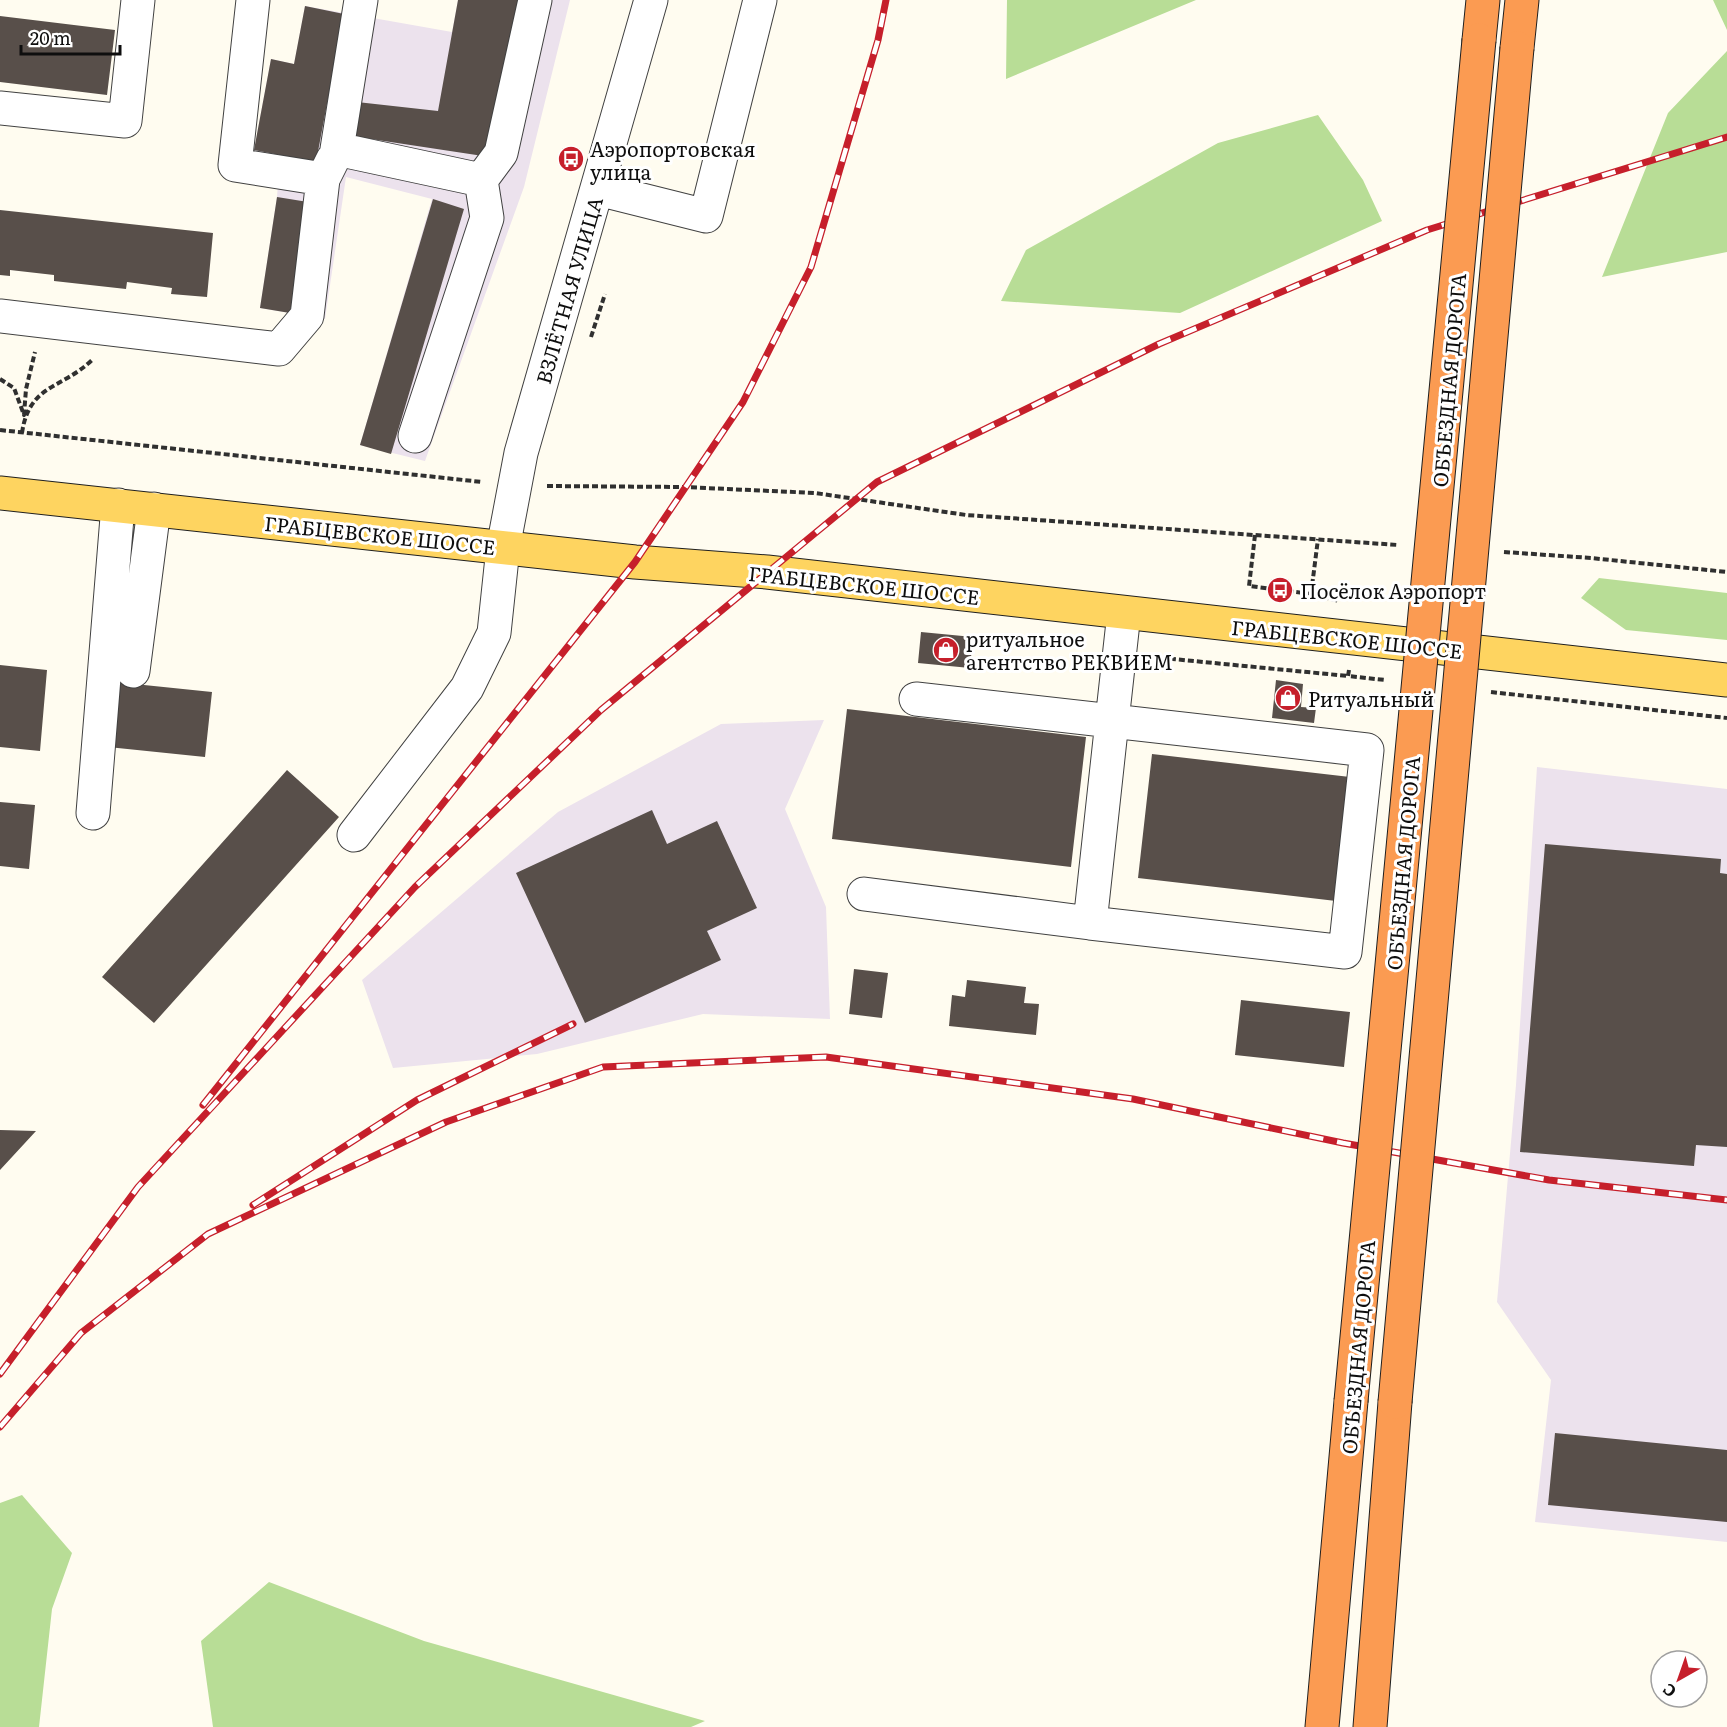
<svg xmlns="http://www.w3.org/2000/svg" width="1727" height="1727" viewBox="0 0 1727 1727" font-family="Literata,serif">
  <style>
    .industrial { fill: #ece2ed }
    .forest { fill: #b8dd96 }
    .building { fill: #584f4a }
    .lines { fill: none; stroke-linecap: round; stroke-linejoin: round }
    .minor-casing { stroke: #414141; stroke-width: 35 }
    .major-casing { stroke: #1f1f1f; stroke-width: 35 }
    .highway-casing { stroke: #1f1f1f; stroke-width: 35 }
    .path { stroke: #303030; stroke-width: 4; stroke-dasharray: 6 3; stroke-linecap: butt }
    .minor { stroke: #fff; stroke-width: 33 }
    .major { stroke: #fed460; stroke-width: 33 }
    .highway { stroke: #fb9b52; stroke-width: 33 }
    .rail-casing { stroke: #c61f2b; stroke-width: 7 }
    .rail { stroke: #fff; stroke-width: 4.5; stroke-dasharray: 14; stroke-linecap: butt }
    .highway-bridge-casing { stroke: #1f1f1f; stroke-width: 35; stroke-linecap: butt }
    .highway-bridge { stroke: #fb9b52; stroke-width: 33 }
    .labels { text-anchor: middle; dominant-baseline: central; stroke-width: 6; stroke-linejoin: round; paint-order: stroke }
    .poi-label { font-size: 20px; fill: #0e0e0e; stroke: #fff; text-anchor: start }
    .street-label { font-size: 20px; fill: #0e0e0e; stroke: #fff }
  </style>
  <rect width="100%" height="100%" fill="#fffcf0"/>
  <path class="industrial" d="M458 0H570L524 187 425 461 360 445 432 199 346 177 325 319 260 308 277 197 280 156 254 150 271 59 294 64 305 6 452 32Z
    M824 720 785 809 826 907 830 1019 703 1014 537 1054 393 1068 362 980 558 812 721 724Z
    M1537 767 1727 789V1542L1535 1522 1551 1380 1497 1302 1516 1085Z"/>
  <path class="forest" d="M1007 0H1196L1006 79Z
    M1713 0H1727V30Z
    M1727 51V252L1602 277 1668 113Z
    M1318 115 1363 180 1382 221 1180 313 1001 301 1026 250 1218 143Z
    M1599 578 1727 593V640L1626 630 1581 598Z
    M22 1495 72 1553 52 1609 39 1727H0V1503Z
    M269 1582 424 1641 705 1721 691 1727H213L201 1641Z"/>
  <path class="building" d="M458 0H523L483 156 351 136 357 102 438 111Z
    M305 6 344 14 316 162 254 150 271 59 294 64Z
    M0 16 115 30 107 95 0 82Z
    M277 197 308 202 290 313 260 308Z
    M433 199 464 209 391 454 360 445Z
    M0 210 213 233 207 297 171 294 172 288 127 282 126 289 54 281V275L10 270V276L0 275Z
    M921 632 973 637 970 668 918 663Z
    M0 665 47 670 40 751 0 747Z
    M1276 680 1303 684 1301 707 1316 708 1314 723 1272 718Z
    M115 682 212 692 205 757 108 747Z
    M847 709 1086 737 1071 867 832 839Z
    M1152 754 1350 777 1336 901 1138 878Z
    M287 770 339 817 154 1023 102 977Z
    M0 802 35 805 29 869 0 866Z
    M652 810 667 844 717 821 757 908 707 931 721 960 585 1023 516 873Z
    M1545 844 1721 859 1720 873 1727 874V1147L1696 1145 1694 1166 1520 1152Z
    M854 969 888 973 882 1018 849 1014Z
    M967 980 1026 987 1024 1003 1039 1004 1036 1035 949 1026 952 995 965 997Z
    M1241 1000 1350 1012 1344 1067 1235 1055Z
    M0 1130 36 1131 0 1170Z
    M1555 1433 1727 1450V1522L1548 1505Z"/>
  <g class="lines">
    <g class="minor-casing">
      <path id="minor" d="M253 0 235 165 323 179 333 159
        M361 0 337 149 481 180 501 153 535 0
        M0 108 125 121 138 0
        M598 189 706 216 760 0
        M0 316 279 349 307 316 323 179
        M415 436 487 218 481 180
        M133 671 154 509
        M916 699 1112 721 1124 613
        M1112 721 1367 750 1345 952 1090 923Z
        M93 813 118 505
        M354 835 467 688 494 633 503 548 521 453 651 0
        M864 894 1090 923"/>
    </g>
    <g class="major-casing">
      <path id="major" d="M0 493 635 562 767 572 1727 680"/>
    </g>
    <g class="highway-casing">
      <path id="highway" d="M1479 40 1483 0
        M1517 48 1522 0
        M1322 1727 1351 1401
        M1370 1727 1395 1402"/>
    </g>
    <path class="path" d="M591 337 605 294
      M0 379 14 388 24 415 26 389 35 352
      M0 430 482 482
      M22 433C29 384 62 389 92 360
      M547 486 684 487 815 493 966 515 1398 545
      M1255 535 1249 586 1311 594 1339 601
      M1504 552 1591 558 1727 572
      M1311 594 1318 539
      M1152 657 1348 676
      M1349 670 1348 676 1385 680
      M1491 692 1727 718"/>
    <use href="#minor" class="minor"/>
    <use href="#major" class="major"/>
    <use href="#highway" class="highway"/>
    <g class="rail-casing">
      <path id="rail" d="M203 1105 635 562 743 402 811 267 878 40 886 0
        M253 1205 417 1100 573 1024
        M0 1374 138 1187 415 887 601 710 877 482 1159 344 1427 230 1727 137
        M0 1427 81 1333 208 1234 446 1122 603 1067 826 1057 1133 1099 1343 1143 1549 1180 1727 1200"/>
    </g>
    <use href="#rail" class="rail"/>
    <g class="highway-bridge-casing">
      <path id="highway-bridge" d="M1351 1401 1479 40
        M1395 1402 1517 48"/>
    </g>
    <use href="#highway-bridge" class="highway-bridge"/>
  </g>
  <defs>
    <g id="bus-disc" transform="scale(1.35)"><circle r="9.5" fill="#c61f2b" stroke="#fff"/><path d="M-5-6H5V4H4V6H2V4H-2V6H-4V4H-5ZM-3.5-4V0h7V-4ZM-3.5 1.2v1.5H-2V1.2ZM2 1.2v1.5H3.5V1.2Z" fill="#fff"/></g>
    <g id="shop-disc" transform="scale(1.35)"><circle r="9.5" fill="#c61f2b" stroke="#fff"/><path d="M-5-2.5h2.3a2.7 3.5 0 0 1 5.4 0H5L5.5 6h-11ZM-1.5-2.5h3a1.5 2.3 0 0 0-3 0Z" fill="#fff"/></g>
  </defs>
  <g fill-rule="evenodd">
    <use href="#bus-disc" x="571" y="159"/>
    <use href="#bus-disc" x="1280" y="590"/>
    <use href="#shop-disc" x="946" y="650"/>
    <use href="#shop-disc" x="1288" y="698"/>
  </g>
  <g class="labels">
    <g class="poi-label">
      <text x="590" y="148">Аэропортовская<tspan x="590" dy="23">улица</tspan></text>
      <text x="1300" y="590">Посёлок Аэропорт</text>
      <text x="966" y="638">ритуальное<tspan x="966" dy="23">агентство РЕКВИЕМ</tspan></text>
      <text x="1308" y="698">Ритуальный</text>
    </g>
    <g class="street-label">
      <text transform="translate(568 290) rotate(-74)">ВЗЛЁТНАЯ УЛИЦА</text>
      <text transform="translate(1448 380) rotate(-85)">ОБЪЕЗДНАЯ ДОРОГА</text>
      <text transform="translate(380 534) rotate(6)">ГРАБЦЕВСКОЕ ШОССЕ</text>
      <text transform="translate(864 584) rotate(6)">ГРАБЦЕВСКОЕ ШОССЕ</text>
      <text transform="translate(1347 638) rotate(6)">ГРАБЦЕВСКОЕ ШОССЕ</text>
      <text transform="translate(1402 863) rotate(-85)">ОБЪЕЗДНАЯ ДОРОГА</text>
      <text transform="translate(1357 1347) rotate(-85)">ОБЪЕЗДНАЯ ДОРОГА</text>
    </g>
  </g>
  <g transform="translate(1679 1679) rotate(220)"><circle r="28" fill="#ffffff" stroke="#9f9f9f" stroke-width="1.5"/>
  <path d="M0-4.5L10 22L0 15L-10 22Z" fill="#c61f2b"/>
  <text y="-9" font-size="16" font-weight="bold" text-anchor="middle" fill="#0e0e0e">С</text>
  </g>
  <path d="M21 45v9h99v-9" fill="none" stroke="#0e0e0e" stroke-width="3"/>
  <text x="30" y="45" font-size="18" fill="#0e0e0e" stroke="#ffffff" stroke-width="4.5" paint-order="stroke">20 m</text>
</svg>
